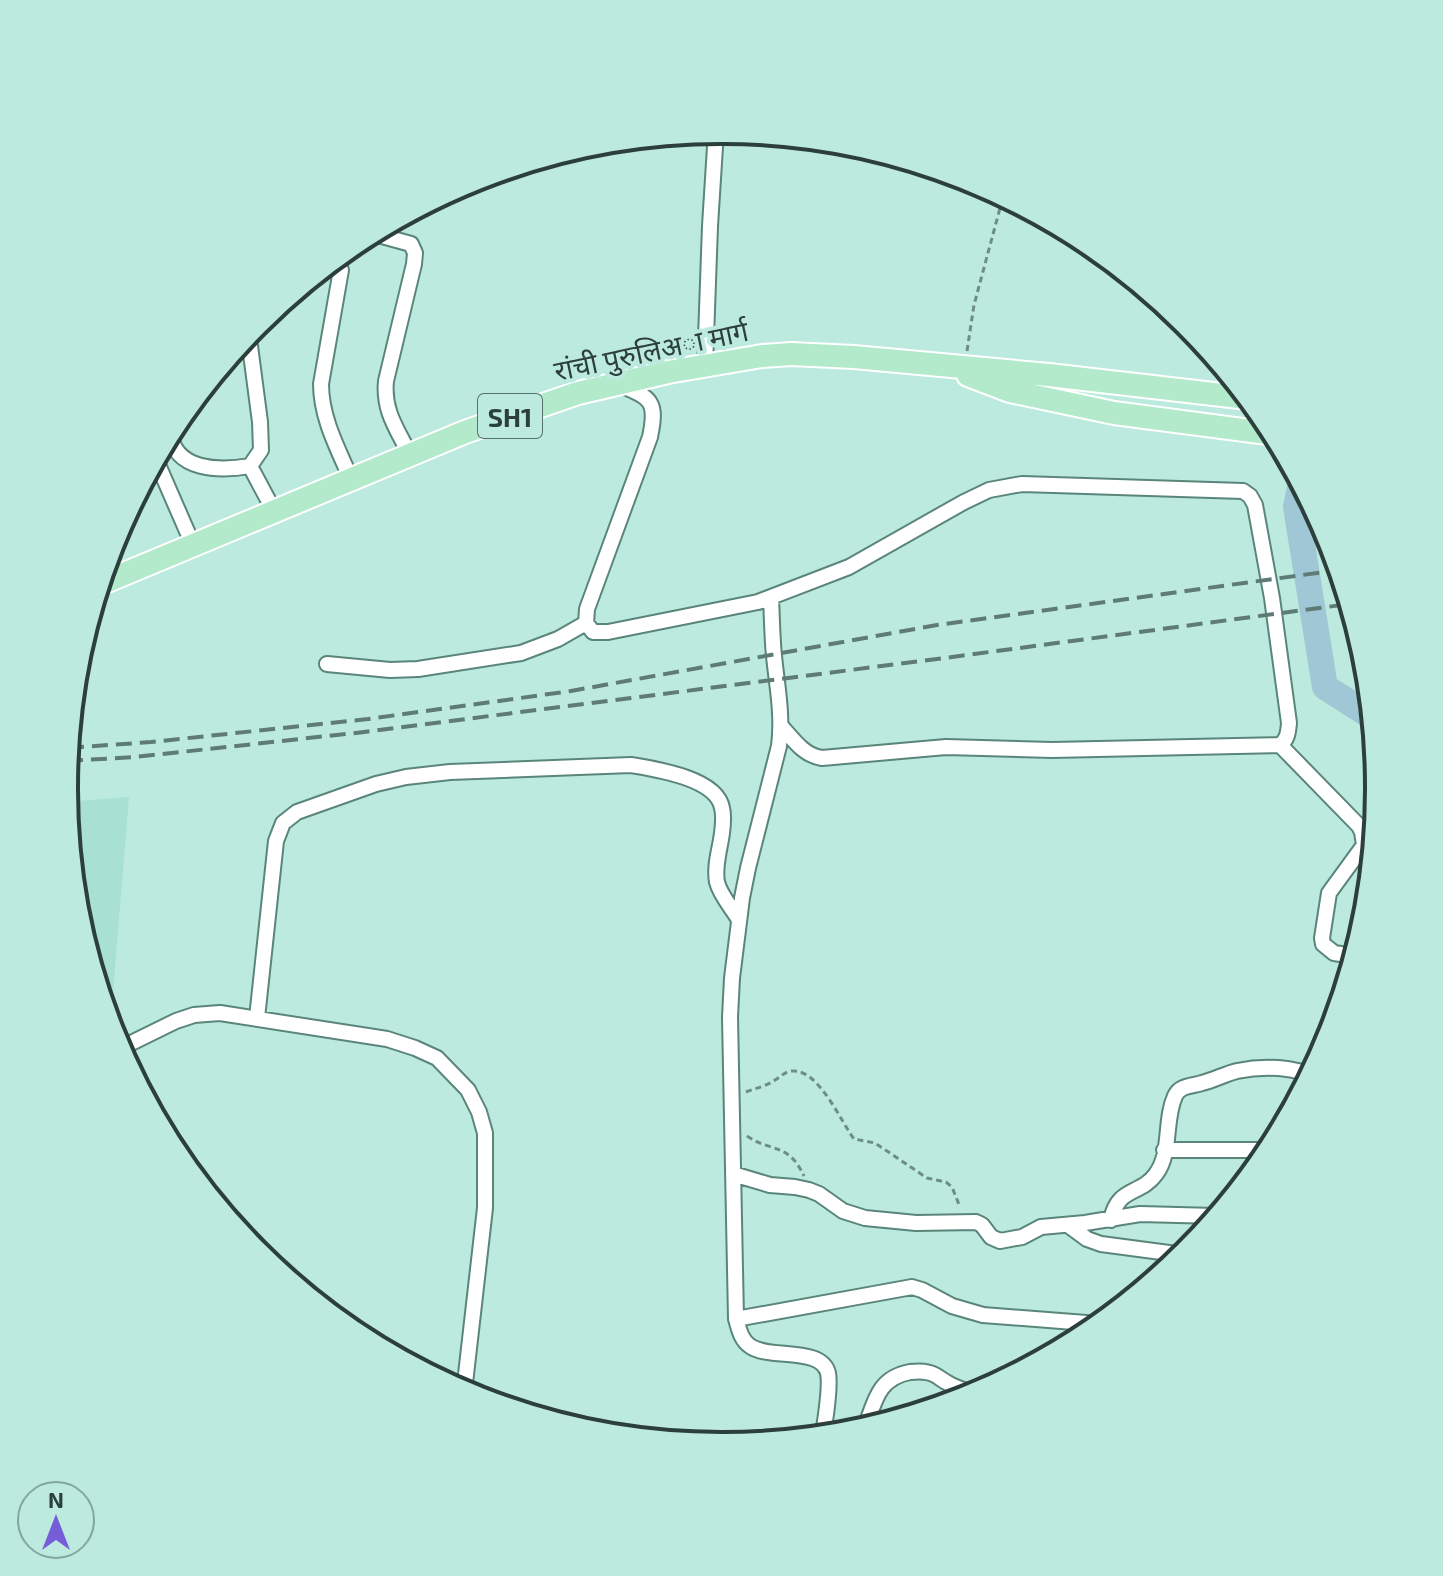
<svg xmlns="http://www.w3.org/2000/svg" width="1443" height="1576" viewBox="0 0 1443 1576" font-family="'Exo 2','Noto Sans Devanagari',sans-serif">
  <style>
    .built { fill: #a9e0d4 }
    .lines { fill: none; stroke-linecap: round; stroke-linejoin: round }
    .river { stroke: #9fc7d6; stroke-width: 26 }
    .minor-casing { stroke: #5a857b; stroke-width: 18 }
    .primary-casing { stroke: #fff; stroke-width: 26 }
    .path { stroke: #6d8d86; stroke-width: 3; stroke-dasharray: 6 4; stroke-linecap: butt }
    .minor { stroke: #fff; stroke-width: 14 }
    .primary { stroke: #b2eacb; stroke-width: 22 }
    .rail { stroke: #5f7b75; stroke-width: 4; stroke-dasharray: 16 8; stroke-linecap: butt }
    .labels { text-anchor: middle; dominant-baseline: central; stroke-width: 8; stroke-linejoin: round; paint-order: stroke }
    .shield { fill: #bceadf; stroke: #57726c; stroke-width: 2 }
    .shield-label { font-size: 26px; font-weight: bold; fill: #2c3f3b }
    .street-label { font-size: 28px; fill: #2c3f3b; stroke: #bceadf }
    .rim { fill: none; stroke: #2c3f3b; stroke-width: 4 }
  </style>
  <rect width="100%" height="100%" fill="#bceadf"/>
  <path class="built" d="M129 797 110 1028 77 916 65 802Z"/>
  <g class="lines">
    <path class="river" d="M1301 483 1296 507 1325 687 1372 717"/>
    <g class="minor-casing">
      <path id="minor" d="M371 233 411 244 415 253 414 264 386 381C383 411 397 429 410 455
        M341 270 321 384C321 418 338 449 351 479
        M705 366 710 226 716 131
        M618 384C650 398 658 399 650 437L587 609 586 623 593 632H608L758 602 849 567 964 502 989 490 1022 484 1243 491 1250 496 1255 505 1272 598 1289 723C1288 732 1288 739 1280 745
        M170 431C173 472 221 471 250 466L261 450 260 422 250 346 246 336
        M156 460 193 545
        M250 466 274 511
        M771 597C772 617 772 636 774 656 777 686 783 715 779 746L748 868 742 898 732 978 730 1017 736 1319C739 1329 741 1340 750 1346 769 1360 821 1346 828 1373 831 1388 825 1420 823 1435
        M327 664 390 670 418 669 521 653 558 639 586 623
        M781 726C794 740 803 755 822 758L946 747 1052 750 1280 745 1359 826 1362 832 1364 845 1329 893 1322 938 1323 944 1334 953 1354 956
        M257 1018 276 841 283 823 297 812 376 784 406 777 450 772 631 765C655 769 717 778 722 808 724 815 723 825 722 833 720 849 714 866 717 882 720 895 732 908 739 920
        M119 1049 176 1021 194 1015 220 1013 387 1039 415 1048 437 1058 468 1090 479 1112 485 1133V1208L464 1392
        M1164 1150H1270
        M733 1174 770 1185 795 1187 809 1190 819 1194 843 1211 865 1218 916 1223 976 1222 982 1225 991 1237 1000 1241 1022 1237 1041 1227 1085 1223 1140 1214 1216 1216
        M1111 1220C1118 1186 1140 1196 1156 1174 1172 1152 1164 1120 1175 1096 1180 1085 1193 1086 1202 1083 1214 1080 1225 1074 1237 1071 1252 1068 1271 1067 1287 1069 1295 1070 1303 1073 1311 1073
        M1068 1225 1087 1239 1101 1244 1184 1255
        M736 1319 912 1287 922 1290 952 1306 983 1315 1099 1324
        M865 1428C875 1401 878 1378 910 1372 918 1371 928 1371 935 1375 939 1377 942 1380 946 1382 955 1388 966 1391 976 1394"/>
    </g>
    <g class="primary-casing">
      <path id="primary" d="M968 375 1010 391 1114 413 1274 434
        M100 584 465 432 578 393 668 372 762 356 791 354 854 357 1049 375 1248 398"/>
    </g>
    <path class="path" d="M967 351 974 305 1003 197
      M746 1092C756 1088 767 1086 775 1080 781 1077 785 1071 792 1071 819 1069 841 1122 854 1139L875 1143 927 1178 946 1182 952 1187 960 1207
      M747 1136C772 1153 788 1142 804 1176"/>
    <use href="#minor" class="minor"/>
    <use href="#primary" class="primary"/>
    <path class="rail" d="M68 748 151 742 368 719 571 691 937 625 1339 570
      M67 761 135 757 364 732 937 659 1349 604"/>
  </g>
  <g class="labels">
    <rect class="shield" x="478" y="394" width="64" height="44" rx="6"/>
    <g class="shield-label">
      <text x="510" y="416">SH1</text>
    </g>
    <g class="street-label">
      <text transform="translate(651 350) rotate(-12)">रांची पुरुलिअा मार्ग</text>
    </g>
  </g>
  <path d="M0 0H1443V1576H0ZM721 144H722A643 643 0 0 1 1365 787V789A643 643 0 0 1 722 1432H721A643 643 0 0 1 78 789V787A643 643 0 0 1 721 144Z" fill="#bceadf" fill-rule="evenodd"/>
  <path class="rim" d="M721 144H722A643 643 0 0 1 1365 787V789A643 643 0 0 1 722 1432H721A643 643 0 0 1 78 789V787A643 643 0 0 1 721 144Z"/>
  <g transform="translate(56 1520)"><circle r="38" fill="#bceadf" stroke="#82a69d" stroke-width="2"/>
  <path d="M0-6L14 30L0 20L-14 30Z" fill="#765ed9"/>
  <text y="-12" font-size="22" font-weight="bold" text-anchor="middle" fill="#2c3f3b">N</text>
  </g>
</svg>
